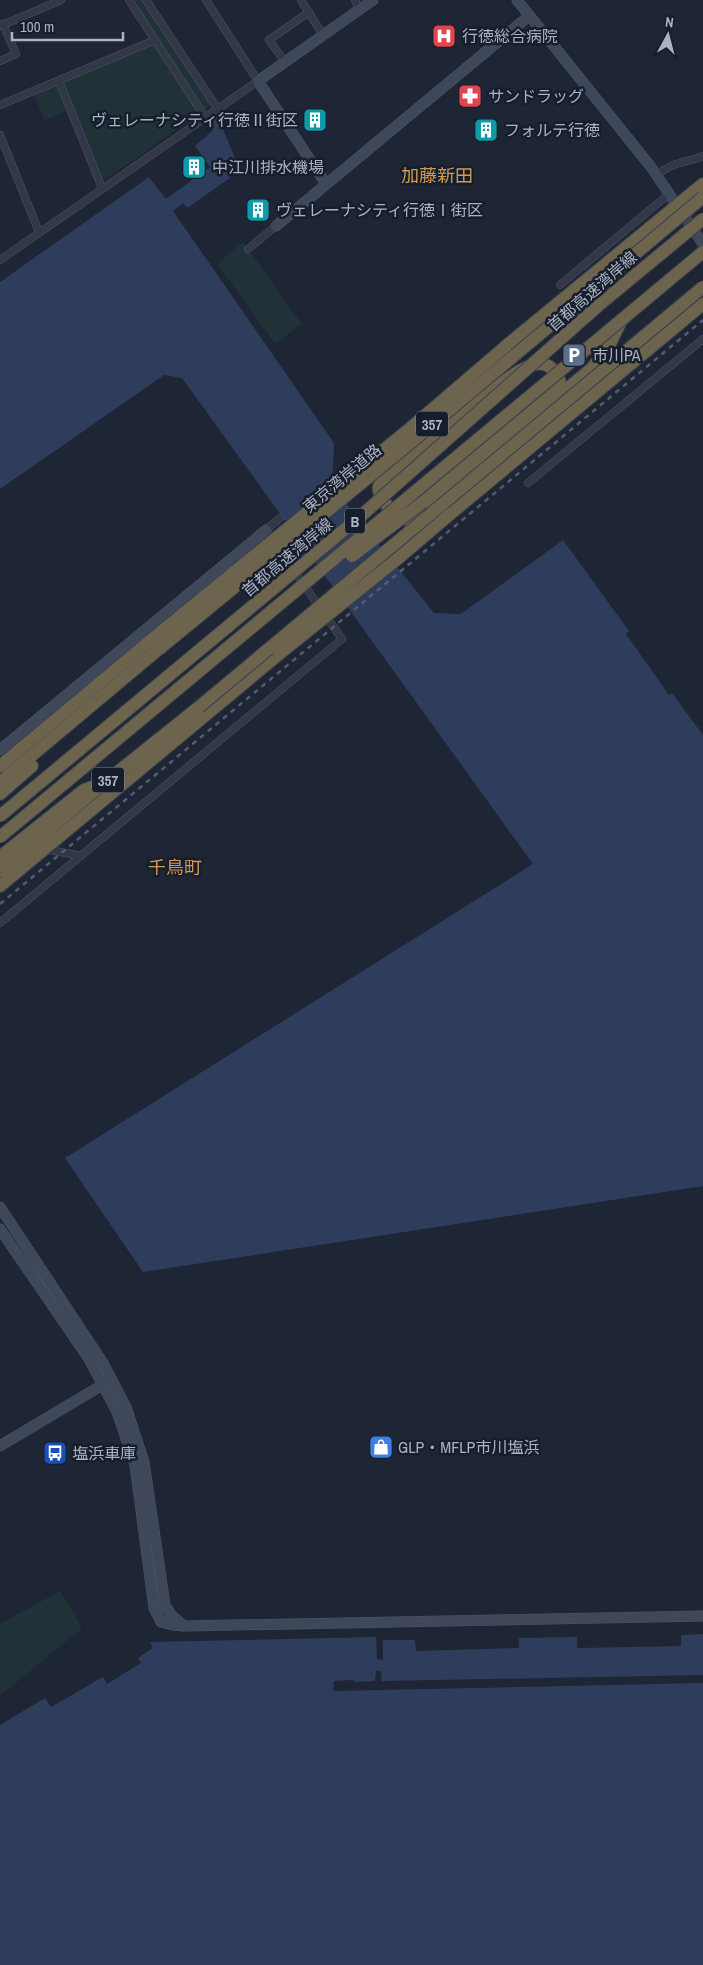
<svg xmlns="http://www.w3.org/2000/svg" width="703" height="1965" viewBox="0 0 703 1965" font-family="'Archivo Narrow','Noto Sans JP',sans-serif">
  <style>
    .green { fill: #203237 }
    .water { fill: #2f3d5c }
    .pier { fill: #1e2636 }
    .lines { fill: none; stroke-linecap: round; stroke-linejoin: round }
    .street-casing { stroke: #4f5565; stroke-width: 8 }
    .secondary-casing { stroke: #4f5565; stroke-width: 11 }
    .highway-casing { stroke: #39404e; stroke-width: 14 }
    .street { stroke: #323847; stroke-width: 7 }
    .secondary { stroke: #3f475a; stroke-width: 10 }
    .highway { stroke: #6d644e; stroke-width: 12 }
    .rail { stroke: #535c6e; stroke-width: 2.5; stroke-dasharray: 5 5; stroke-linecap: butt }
    .highway-bridge-casing { stroke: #39404e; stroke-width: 14; stroke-linecap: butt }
    .highway-bridge { stroke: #6d644e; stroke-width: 12 }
    .labels { text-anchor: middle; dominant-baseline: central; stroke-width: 5; stroke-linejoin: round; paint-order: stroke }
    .shield { fill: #171e2b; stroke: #7f8696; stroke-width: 1 }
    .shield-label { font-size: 15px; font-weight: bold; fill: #abb2c4 }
    .poi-label { font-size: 16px; fill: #abb2c4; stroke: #171e2b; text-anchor: start }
    .street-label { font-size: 16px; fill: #abb2c4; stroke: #171e2b }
    .neighbourhood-label { font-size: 18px; fill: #d69954; stroke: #171e2b }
  </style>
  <rect width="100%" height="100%" fill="#1e2636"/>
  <path class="green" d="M131 0H144L212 104 203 111Z
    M150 45 156 46 197 109 196 116 106 179 102 178 64 85 65 81Z
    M54 86 58 87 67 111 45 120 34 95Z
    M243 242 301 323 278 343 274 342 217 264Z
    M60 1591 82 1628 0 1696V1624Z"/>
  <path class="water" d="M217 114 240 171 187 208 183 203 173 211 334 443 332 490 346 503 434 613 461 614 563 540 629 631 626 634 669 695 672 693 703 735V1186L143 1272 65 1158 533 864 182 378 164 375 0 489V282L149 177 166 199 210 167 195 146 213 130 207 121Z
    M703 1634V1965H0V1725L45 1698 51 1707 103 1677 107 1684 141 1663 138 1658 153 1648 150 1642 376 1637 377 1659 383 1660V1640H415L416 1651 519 1648V1638L577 1637V1648L681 1646V1635Z"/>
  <path class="pier" d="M376 1671H381L382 1681 703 1675V1683L333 1691 334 1681 352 1680 357 1682 375 1681Z"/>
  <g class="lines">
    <g class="street-casing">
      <path id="street" d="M129 0 205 117
        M146 0 217 108
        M301 0 323 35
        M355 0 359 10
        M0 26 61 0
        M0 61 16 54 3 24
        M285 62 269 40 309 12
        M59 81 102 188
        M0 105 155 40
        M0 135 39 232
        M657 175C676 160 683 164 703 156
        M248 249 276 226
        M0 260 258 81 206 0
        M560 285 669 194
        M528 483 703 339
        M268 533 266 530 280 518
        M45 849 81 856
        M0 923 342 639 278 548"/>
    </g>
    <g class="secondary-casing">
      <path id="secondary" d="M517 0 651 167 703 244
        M326 184 258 81 373 0
        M276 226 529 16
        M0 750 266 530
        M0 1207 103 1363 126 1407 144 1462 165 1605 171 1615 184 1626
        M0 1229 89 1359 117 1412 135 1465 154 1608 161 1622 172 1625 184 1626 703 1616
        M0 1446 109 1381"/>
    </g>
    <g class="highway-casing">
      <path id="highway" d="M506 346 703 184
        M423 502 556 391C560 386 561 383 558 377 541 345 509 380 490 391L389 474C385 478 380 482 379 486 376 495 395 518 403 519 407 520 411 518 414 516L591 369 607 350 621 321
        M449 515 703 304
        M0 766 151 640
        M0 782 159 649
        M0 794 32 766
        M0 857 84 790 101 784
        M0 871 104 783 199 707
        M0 886 279 654"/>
    </g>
    <use href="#street" class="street"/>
    <use href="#secondary" class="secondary"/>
    <use href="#highway" class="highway"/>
    <path class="rail" d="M0 904 703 320"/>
    <g class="highway-bridge-casing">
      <path id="highway-bridge" d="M352 556 423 502
        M151 640 407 431 506 346
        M159 649 409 444 703 197
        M279 654 401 556 449 515
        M199 707 703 287
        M0 816 362 515 599 305 703 219
        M0 837 703 252"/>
    </g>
    <use href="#highway-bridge" class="highway-bridge"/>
  </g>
  <defs>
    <g id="hospital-square" transform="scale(1.25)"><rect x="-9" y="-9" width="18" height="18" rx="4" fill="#e0444e" stroke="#171e2b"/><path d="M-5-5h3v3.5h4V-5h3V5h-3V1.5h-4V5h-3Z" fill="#fff"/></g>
    <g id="pharmacy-square" transform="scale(1.25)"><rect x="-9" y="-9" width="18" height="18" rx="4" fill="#e0444e" stroke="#171e2b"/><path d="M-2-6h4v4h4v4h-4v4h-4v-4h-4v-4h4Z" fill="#fff"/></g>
    <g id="building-square" transform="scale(1.25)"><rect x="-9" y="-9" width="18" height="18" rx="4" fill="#0f9aa8" stroke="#171e2b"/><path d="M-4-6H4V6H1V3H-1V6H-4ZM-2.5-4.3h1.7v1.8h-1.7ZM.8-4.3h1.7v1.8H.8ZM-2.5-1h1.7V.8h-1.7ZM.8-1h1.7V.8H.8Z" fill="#fff"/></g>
    <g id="parking-square" transform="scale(1.25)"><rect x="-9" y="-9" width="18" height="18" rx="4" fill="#5c6f8a" stroke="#171e2b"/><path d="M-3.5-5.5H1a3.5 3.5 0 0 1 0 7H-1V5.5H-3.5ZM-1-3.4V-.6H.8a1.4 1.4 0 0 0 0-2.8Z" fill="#fff"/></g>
    <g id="shop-square" transform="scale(1.25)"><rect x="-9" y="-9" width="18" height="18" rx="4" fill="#3f7fe0" stroke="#171e2b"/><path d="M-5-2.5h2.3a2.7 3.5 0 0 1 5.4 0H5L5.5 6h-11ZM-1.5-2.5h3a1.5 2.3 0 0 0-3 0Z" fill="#fff"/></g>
    <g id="bus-square" transform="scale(1.25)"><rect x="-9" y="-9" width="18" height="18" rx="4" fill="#1a4fb4" stroke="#171e2b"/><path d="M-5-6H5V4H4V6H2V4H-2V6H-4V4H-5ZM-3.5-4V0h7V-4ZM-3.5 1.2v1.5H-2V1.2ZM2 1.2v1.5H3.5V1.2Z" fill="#fff"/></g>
  </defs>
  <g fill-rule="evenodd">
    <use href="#hospital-square" x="444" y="36"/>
    <use href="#pharmacy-square" x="470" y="96"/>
    <use href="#building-square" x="315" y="120"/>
    <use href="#building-square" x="486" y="130"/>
    <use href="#building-square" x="194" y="167"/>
    <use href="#building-square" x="258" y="210"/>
    <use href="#parking-square" x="574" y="355"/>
    <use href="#shop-square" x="381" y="1447"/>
    <use href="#bus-square" x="55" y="1453"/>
  </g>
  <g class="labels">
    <g class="shield">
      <rect x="416" y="411.5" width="32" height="25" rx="4"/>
      <rect x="345" y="508.5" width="20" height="25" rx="4"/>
      <rect x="92" y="767.5" width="32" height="25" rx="4"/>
    </g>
    <g class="shield-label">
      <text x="432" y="424">357</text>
      <text x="355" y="521">B</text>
      <text x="108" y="780">357</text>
    </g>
    <g class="poi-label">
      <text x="462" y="36">行徳総合病院</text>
      <text x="488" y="96">サンドラッグ</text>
      <text x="298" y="120" text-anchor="end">ヴェレーナシティ行徳Ⅱ街区</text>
      <text x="504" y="130">フォルテ行徳</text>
      <text x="212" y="167">中江川排水機場</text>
      <text x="276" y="210">ヴェレーナシティ行徳Ⅰ街区</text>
      <text x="592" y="355">市川PA</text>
      <text x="398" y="1447">GLP・MFLP市川塩浜</text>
      <text x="72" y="1453">塩浜車庫</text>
    </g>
    <g class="street-label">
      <text transform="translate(592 291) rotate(-41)">首都高速湾岸線</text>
      <text transform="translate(342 478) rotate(-40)">東京湾岸道路</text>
      <text transform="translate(287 557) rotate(-40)">首都高速湾岸線</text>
    </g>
    <g class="neighbourhood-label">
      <text x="437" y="175">加藤新田</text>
      <text x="175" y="867">千鳥町</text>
    </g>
  </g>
  <g transform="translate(668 35) rotate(7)" stroke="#171e2b" stroke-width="4" paint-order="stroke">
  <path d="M0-4L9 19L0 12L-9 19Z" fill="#abb2c4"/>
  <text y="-8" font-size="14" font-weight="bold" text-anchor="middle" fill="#abb2c4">N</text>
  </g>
  <path d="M12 32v8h111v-8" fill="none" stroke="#abb2c4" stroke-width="2.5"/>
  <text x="20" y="32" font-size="15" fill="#abb2c4" stroke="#171e2b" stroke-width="4" paint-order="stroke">100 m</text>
</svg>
